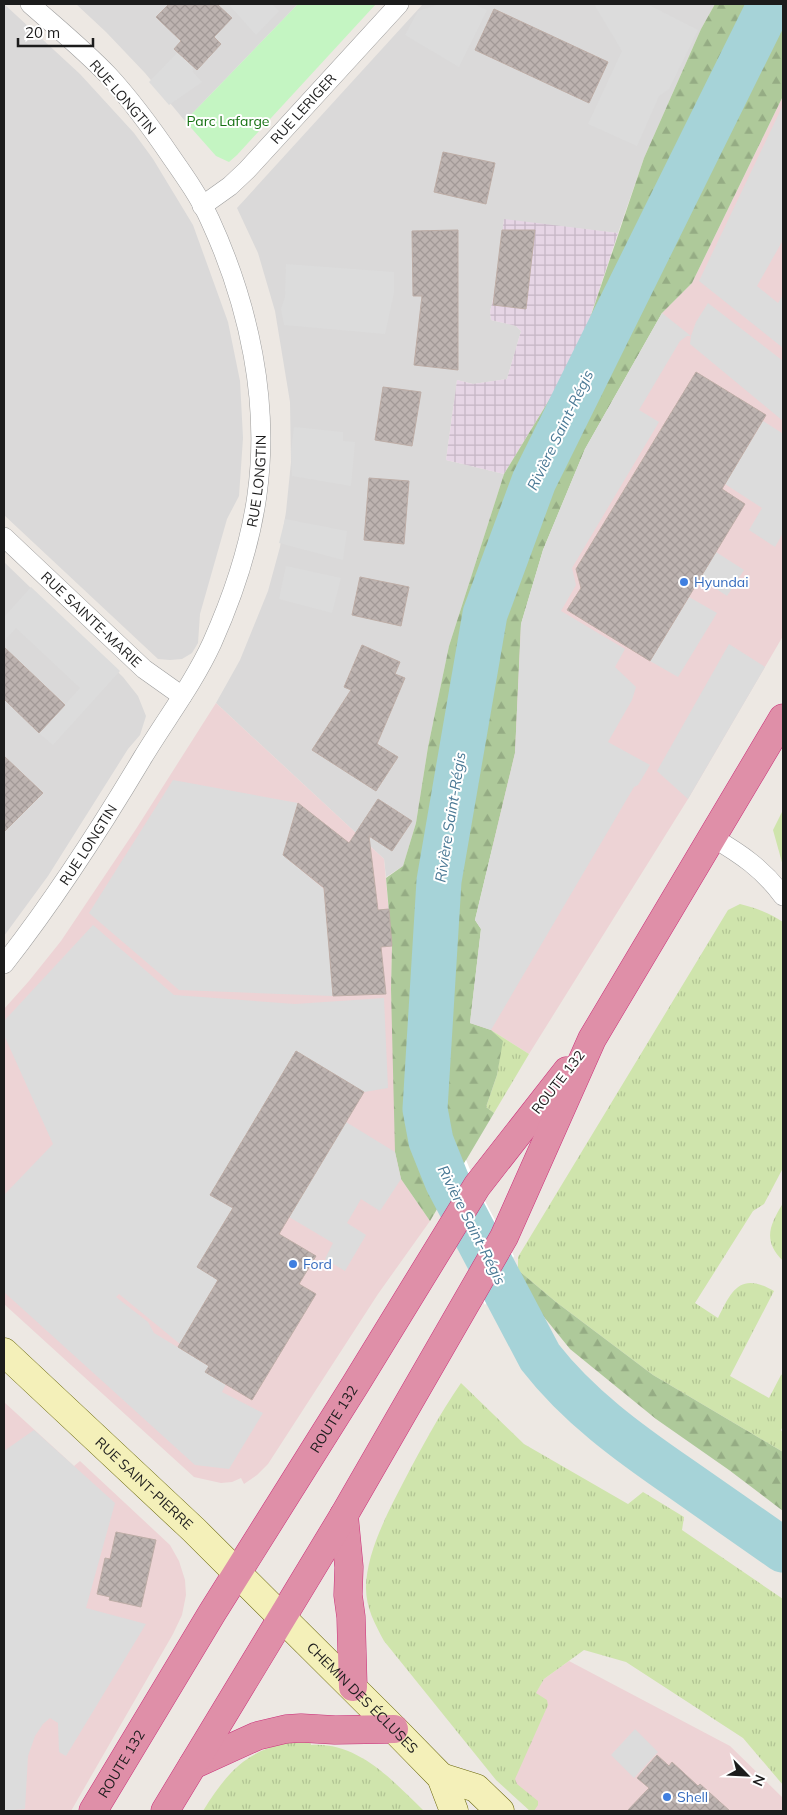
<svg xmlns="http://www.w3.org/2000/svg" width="787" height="1815" viewBox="0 0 787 1815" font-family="Mulish,sans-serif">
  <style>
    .residential { fill: #dad9d9 }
    .commercial { fill: #edd3d5 }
    .industrial { fill: url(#industrial-grid) }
    .grass { fill: url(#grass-tufts) }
    .forest { fill: url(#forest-firs) }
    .park { fill: #c4f5c2 }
    .parking { fill: #dcdcdc }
    .pier { fill: #fff }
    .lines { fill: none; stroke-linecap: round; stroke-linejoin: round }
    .river { stroke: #a6d3d8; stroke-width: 45 }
    .building { fill: url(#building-cross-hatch); stroke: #bdada6 }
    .street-casing { stroke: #9d9d9d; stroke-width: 20 }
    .secondary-casing { stroke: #6a680c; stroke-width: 29 }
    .highway-casing { stroke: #ca3079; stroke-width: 29 }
    .street { stroke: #fff; stroke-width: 19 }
    .secondary { stroke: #f4f0b9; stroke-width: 28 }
    .highway { stroke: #df8fa8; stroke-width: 28 }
    .shop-dot { fill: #3f7fe0; stroke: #fff; stroke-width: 2 }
    .labels { text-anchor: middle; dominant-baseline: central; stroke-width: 4; stroke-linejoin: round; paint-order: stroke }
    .street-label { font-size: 14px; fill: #1c1c1c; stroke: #fff }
    .park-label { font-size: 14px; fill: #177213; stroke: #fff }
    .shop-label { font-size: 14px; fill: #366cbe; stroke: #fff; text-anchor: start }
    .water-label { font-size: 15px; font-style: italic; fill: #4a7995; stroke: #fff }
  </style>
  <defs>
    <pattern id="industrial-grid" width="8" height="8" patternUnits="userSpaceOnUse" patternTransform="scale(1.25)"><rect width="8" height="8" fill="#e6d5e5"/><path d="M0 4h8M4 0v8" fill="none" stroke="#c5b6c4"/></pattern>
    <pattern id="grass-tufts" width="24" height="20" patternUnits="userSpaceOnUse" patternTransform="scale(1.25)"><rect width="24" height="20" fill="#cfe4ac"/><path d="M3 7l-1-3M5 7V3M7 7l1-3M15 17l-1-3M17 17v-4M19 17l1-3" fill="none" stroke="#b1c393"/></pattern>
    <pattern id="forest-firs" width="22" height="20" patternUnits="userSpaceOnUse" patternTransform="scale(1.25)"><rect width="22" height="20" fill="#aec99a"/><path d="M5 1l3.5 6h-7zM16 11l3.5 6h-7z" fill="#95ac84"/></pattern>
    <pattern id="building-cross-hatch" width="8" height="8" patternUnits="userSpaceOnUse" patternTransform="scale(1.25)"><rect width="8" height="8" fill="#bdb3b0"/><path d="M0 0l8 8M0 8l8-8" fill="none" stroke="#a29997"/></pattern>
  </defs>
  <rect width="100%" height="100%" fill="#ede8e3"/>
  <path class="residential" d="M4 4 80 74 134 133 153 159 193 225 228 322 240 381 243 438 239 496 227 519 200 614 198 643 192 653 182 659 170 660 158 659 4 515Z
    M76 4H298L185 121 145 73 106 32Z
    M423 4H715L701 29 644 158 618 233 504 220 496 286 490 312 491 320 516 326 521 331 507 379 473 384 457 380 446 460 504 474 449 646 428 747 416 823 403 866 386 877 384 859 216 703 240 660 268 591 280 547 286 512 291 462 290 402 275 311 258 253 237 208Z
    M4 562 123 677 138 696 146 716 140 735 128 749 48 876 4 936Z"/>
  <path class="commercial" d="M783 96V636L688 799 529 1054 491 1030 470 1023 521 624 662 313 692 283Z
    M216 703 384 859 392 946 391 989 401 1179 430 1221 378 1294 268 1464 257 1475 244 1484 241 1478 232 1482 221 1483 194 1477 4 1304V1009L29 981 61 941 136 829Z
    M4 1402 74 1466 80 1461 170 1545 179 1561 185 1580 186 1595 182 1615 173 1634 71 1811H4Z
    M569 1661 730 1746 783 1798V1811H530L490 1771 544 1679Z"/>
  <path class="industrial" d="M504 219 618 233 579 351 504 474 446 460 457 380 473 384 507 379 521 331 516 326 491 320 490 312 496 286Z"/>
  <path class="grass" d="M783 810V866L773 830Z
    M740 904C756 908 769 913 783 922V1168L764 1204 753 1211 695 1303 718 1318C732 1289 741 1272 774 1291L730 1376 769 1398 781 1375 783 1374V1426L781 1430 783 1433V1452L653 1375 556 1302 518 1270V1257L728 910Z
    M491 1030 529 1054 494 1113 486 1107 497 1075 502 1041Z
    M783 1203V1261C762 1240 770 1225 783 1203Z
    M461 1383 524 1444 628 1504 643 1492 684 1517 682 1530 783 1599V1785L743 1738 626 1662 584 1650 544 1679 536 1693 547 1700 548 1705 515 1779 517 1784 538 1801V1805L534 1811H530L496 1780 384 1641C375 1624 366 1608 366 1588 366 1553 388 1512 404 1481 422 1447 439 1415 461 1383Z
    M310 1740 311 1745C359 1742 393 1781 424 1811H203C232 1764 253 1745 310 1740Z"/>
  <path class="forest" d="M715 4H783V96L692 283 662 313 585 449 543 550 521 624 515 753 475 920 481 929 470 1023 491 1030 503 1041 497 1075 486 1107 494 1113 430 1221 401 1179 395 1152 391 989 392 946 386 878 403 866 416 823 428 747 449 646 504 474 579 351 644 158 701 29Z
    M518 1270 556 1302 653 1375 783 1452V1511L729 1470 656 1419 570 1349 540 1312Z"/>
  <path class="park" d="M298 4H376L237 155 229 162 216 156 185 121Z"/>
  <path class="parking" d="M232 4H272L279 11 256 35 230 6Z
    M440 4H474L487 10 459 67 405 35 418 11Z
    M594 4H647L698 30 669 89 659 96 637 146 588 124 622 51Z
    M178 52 192 66 193 72 202 82 169 105 149 82Z
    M783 105V240L757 286 778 303 783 295V348L699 281Z
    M286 264 394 272V293L385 334 284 325 281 309 285 297Z
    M708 303 783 361V421L690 344 691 336H687L680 341 639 410 659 422 572 568 576 585 561 611 625 649 615 667 636 687 632 700 608 742 650 765 638 785 634 787 491 1030 470 1023 481 929 475 920 515 753 521 624 543 550 585 449 662 313 691 336 696 322Z
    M763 421 782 433 783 432V533L775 547 749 530 762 508 725 484Z
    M294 427 343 432V441L355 442 351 486 292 476 291 452Z
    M285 519 347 531 343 560 279 543Z
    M716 552 744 570 727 596 700 578Z
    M286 566 341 578 332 613 279 599Z
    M31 587 120 671 53 745 39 733 80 688 16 628 4 641V617Z
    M689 597 717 613 678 677 650 661Z
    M729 644 765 667 688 799 657 771Z
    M173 780 298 803 283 855 324 889 333 996 179 990 89 913Z
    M93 925 174 995 295 1004 384 998 388 1088 364 1092 296 1052 211 1195 233 1208 198 1267 218 1280 180 1344 119 1294 116 1297 148 1322 154 1333 209 1366 205 1372 226 1384 222 1392 263 1413 229 1469 195 1465 4 1292V1195L53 1144 4 1035V1021Z
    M346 1122 395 1152 401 1179 380 1211 361 1199 347 1223 366 1235 345 1271 325 1259 333 1243 289 1217Z
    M34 1430 115 1503 86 1608 146 1624 66 1756 59 1752 58 1723 50 1718 43 1724 35 1736 28 1756 25 1809 4 1811V1451Z
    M635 1729 658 1752 634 1778 611 1755Z"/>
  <path class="pier" d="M466 1160 477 1186 514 1256 485 1305 439 1206Z"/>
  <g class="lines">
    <path class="river" d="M770 4 534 481 485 614 439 881 425 1109 431 1141 447 1181 540 1357C578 1406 629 1443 680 1478 714 1502 749 1526 783 1550"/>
  </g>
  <path class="building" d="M169 4H217L232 18 214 37 221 44 197 70 174 49 181 41 156 17Z
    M494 9 608 62 589 103 475 50Z
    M443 152 495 163 486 204 434 192Z
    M458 230V370L414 365 422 296H413L412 231Z
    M502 230H535L526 309 493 305Z
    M696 372 766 415 722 489 745 504 650 661 567 610 581 588 576 569Z
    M383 387 421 392 412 446 375 440Z
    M369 478 409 481 404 544 364 540Z
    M360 577 409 587 401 626 352 615Z
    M362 645 400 662 395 674 405 678 377 744 398 757 376 791 312 750 351 690 344 687Z
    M4 647 65 705 39 733 4 699Z
    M4 756 43 793 4 832Z
    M378 799 412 821 392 851 369 836 378 910 389 909 392 946 381 947 386 994 333 996 324 888 283 855 298 803 349 843Z
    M296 1051 364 1092 279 1234 316 1256 299 1284 316 1294 252 1400 205 1372 209 1366 178 1347 218 1280 197 1267 233 1208 210 1195Z
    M116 1532 156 1540 141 1607 109 1600 110 1597 97 1594 105 1558 110 1559Z
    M657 1755 669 1766 672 1762 698 1786 700 1784 730 1811H627L649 1788 637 1778Z"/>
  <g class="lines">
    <g class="street-casing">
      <g id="street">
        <path id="s1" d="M202 206 230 186 247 170 399 4"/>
        <path id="s2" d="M4 537 144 669 182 696"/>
        <path d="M712 837C741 854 763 869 783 896"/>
        <path id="s3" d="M4 964C56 898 100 829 143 757 166 719 193 684 212 643 233 596 250 546 257 495 270 402 249 305 210 220 200 198 186 178 172 158 153 130 132 101 108 75 84 50 56 27 30 4"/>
      </g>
    </g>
    <g class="secondary-casing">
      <g id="secondary">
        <path id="s4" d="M4 1352 194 1530 394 1729 441 1777 454 1811"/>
        <path d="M441 1777 476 1788 500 1811"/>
      </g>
    </g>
    <g class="highway-casing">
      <g id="highway">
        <path d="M344 1515 349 1567 348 1595 351 1617 353 1687"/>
        <path d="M193 1765 257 1736 286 1729 301 1728 335 1730 394 1729"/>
        <path id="s5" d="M93 1811 212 1613 355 1385 477 1186 567 1071"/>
        <path d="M165 1811 344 1515 504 1237 592 1039 783 718"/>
      </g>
    </g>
    <use href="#street" class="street"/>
    <use href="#secondary" class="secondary"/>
    <use href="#highway" class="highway"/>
  </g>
  <g class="shop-dot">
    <circle cx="684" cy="582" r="5"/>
    <circle cx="293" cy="1264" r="5"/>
    <circle cx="667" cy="1797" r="5"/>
  </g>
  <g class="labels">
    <g class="street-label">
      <text transform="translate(123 97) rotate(49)">RUE LONGTIN</text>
      <text stroke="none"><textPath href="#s1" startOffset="141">RUE LERIGER</textPath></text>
      <text stroke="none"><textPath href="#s3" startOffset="552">RUE LONGTIN</textPath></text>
      <text stroke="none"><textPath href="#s2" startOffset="120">RUE SAINTE-MARIE</textPath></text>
      <text stroke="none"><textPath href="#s3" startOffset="146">RUE LONGTIN</textPath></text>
      <text transform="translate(558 1082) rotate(-52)">ROUTE 132</text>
      <text stroke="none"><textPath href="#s5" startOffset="460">ROUTE 132</textPath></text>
      <text stroke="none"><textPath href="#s4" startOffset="192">RUE SAINT-PIERRE</textPath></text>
      <text stroke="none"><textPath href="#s4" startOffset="498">CHEMIN DES ÉCLUSES</textPath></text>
      <text stroke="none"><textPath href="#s5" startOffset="55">ROUTE 132</textPath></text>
    </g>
    <g class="park-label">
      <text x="228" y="121">Parc Lafarge</text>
    </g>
    <g class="shop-label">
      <text x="694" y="582">Hyundai</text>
      <text x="303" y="1264">Ford</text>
      <text x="677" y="1797">Shell</text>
    </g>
    <g class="water-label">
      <text transform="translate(560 430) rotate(-64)">Rivière Saint-Régis</text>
      <text transform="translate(450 817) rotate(-81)">Rivière Saint-Régis</text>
      <text transform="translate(472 1225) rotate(63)">Rivière Saint-Régis</text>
    </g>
  </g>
  <rect width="787" height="1815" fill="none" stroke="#1c1c1c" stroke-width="10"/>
  <g transform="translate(747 1775) rotate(114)" stroke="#ffffff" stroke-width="4" paint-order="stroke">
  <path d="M0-4L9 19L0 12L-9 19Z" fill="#1c1c1c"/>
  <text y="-8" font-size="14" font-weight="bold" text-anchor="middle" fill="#1c1c1c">N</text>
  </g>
  <path d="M18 38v8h75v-8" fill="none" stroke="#1c1c1c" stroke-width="2.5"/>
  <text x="25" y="38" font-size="15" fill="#1c1c1c" stroke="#ffffff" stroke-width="4" paint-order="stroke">20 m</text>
</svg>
